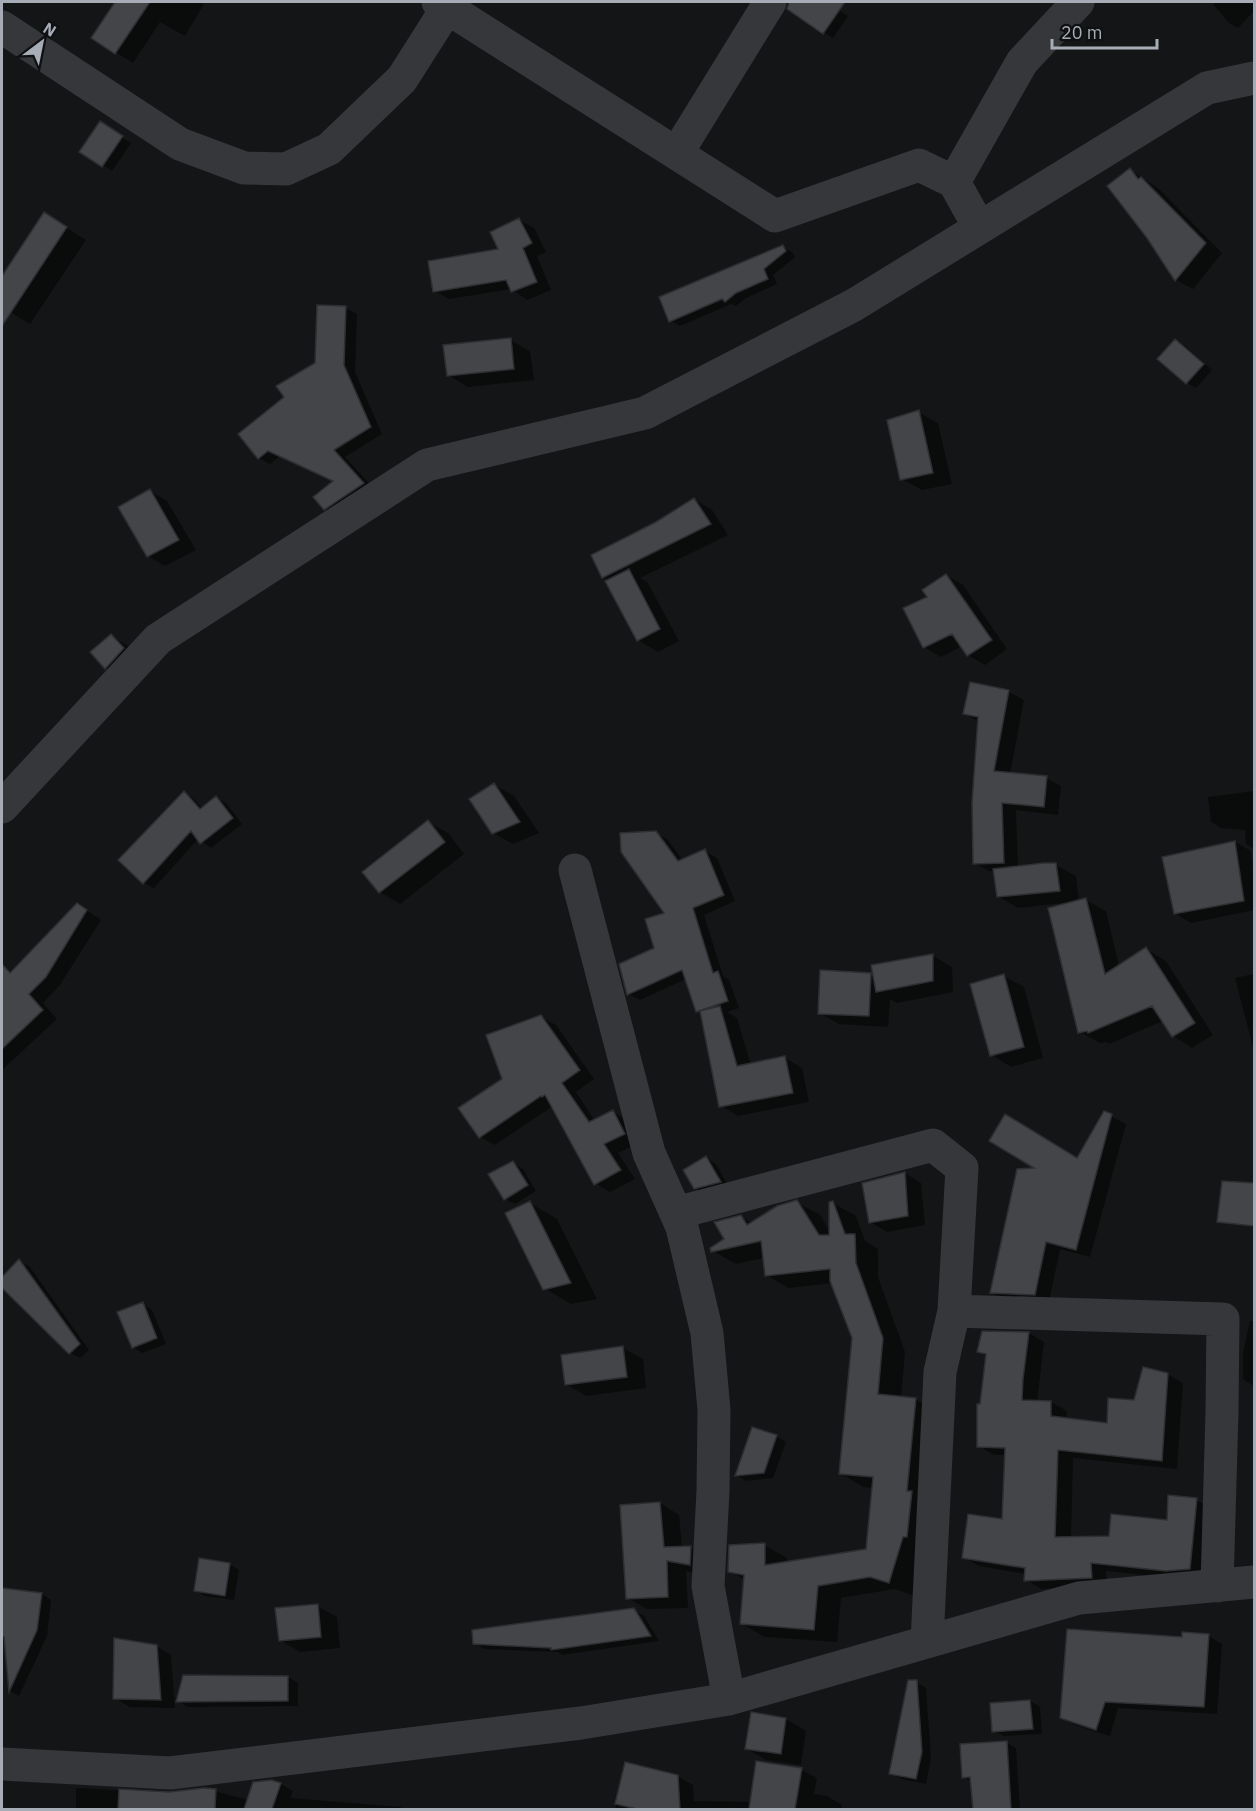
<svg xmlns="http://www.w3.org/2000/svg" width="1256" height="1811" viewBox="0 0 1256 1811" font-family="'IBM Plex Sans',sans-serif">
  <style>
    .shadow { fill: #0007 }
    .building { fill: #434549; stroke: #2e2f32; stroke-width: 1.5 }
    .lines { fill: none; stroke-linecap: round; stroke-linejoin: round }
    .minor { stroke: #36373b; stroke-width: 33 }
  </style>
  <rect width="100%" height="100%" fill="#141516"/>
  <path class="shadow" d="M117 2H199L204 4 185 36 160 22 133 63 93 38Z
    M806 2H827L848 16 833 38 797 15Z
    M1215 2H1254V11L1238 28 1229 23 1213 4Z
    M110 129 131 143 112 171 103 165Z
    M1130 170 1158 188 1222 253 1193 289 1176 280 1148 237Z
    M44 214 86 240 30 324 2 307V278Z
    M519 220 534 228 546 252 537 256 551 290 527 300 511 289 449 299 435 291 500 250Z
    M783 247 792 252 795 257 773 275 777 284 746 298 736 306 731 304 680 326 671 321Z
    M345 308 357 314 355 372 382 434 345 457 375 490 336 515 325 508 334 481 280 456 270 464 259 458 287 397 316 364Z
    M510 340 530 351 534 380 468 387 448 375Z
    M1176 341 1185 346 1212 370 1196 388 1187 383Z
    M918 412 938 423 952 484 922 490 902 479Z
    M150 491 167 501 196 550 165 566 148 556Z
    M694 499 712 510 728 535 640 578 648 583 679 641 658 652 638 640 610 581 603 577 657 523Z
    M947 576 963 585 1007 649 985 665 968 655 962 646 941 657 924 647 929 598Z
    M112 636 131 648 125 679 105 668Z
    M971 684 1009 692 1024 700 1010 774 1046 778 1061 786 1058 815 1016 810 1018 868 1056 865 1076 876 1079 902 1086 900 1106 911 1119 966 1146 949 1166 961 1213 1035 1192 1048 1173 1036 1163 1021 1109 1044 1106 1042 1100 1043 1080 1032 1063 903 1018 908 998 896 995 871H989L974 863 979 722 965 714Z
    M494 785 514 796 539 833 513 844 493 833Z
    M1254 791V849L1246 844 1245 830 1221 828 1211 822 1208 797Z
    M184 793 193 798 202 808 216 798 226 803 242 824 211 848 198 839 154 888 144 883Z
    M428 822 448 833 464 854 400 904 380 892Z
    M656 833 668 840 683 861 705 851 717 858 735 901 704 915 723 976 729 980 739 1008 727 1012 737 1018 751 1065 785 1058 802 1068 809 1102 738 1116 721 1106 703 1014 697 1011 686 979 640 1000 628 994 656 949 666 914Z
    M1235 842 1251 851 1254 876V910L1191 923 1176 914 1163 858Z
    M78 904 101 920 60 985 43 1003 57 1019 2 1070V984Z
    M932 955 952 967 953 992 897 1003 890 999 888 1027 839 1024 819 1013 870 974 875 977Z
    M1254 974V1051L1235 978Z
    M1004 976 1024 987 1043 1058 1011 1067 992 1055Z
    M541 1017 556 1025 594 1079 576 1092 595 1121 613 1112 628 1120 639 1143 618 1153 635 1179 610 1192 595 1183 553 1106 495 1145 480 1137 503 1080Z
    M1104 1113 1126 1124 1090 1257 1060 1249 1049 1302 1006 1301 992 1293 1039 1169 1078 1159Z
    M706 1158 716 1164 729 1187 705 1193 695 1188Z
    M513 1163 523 1169 536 1191 515 1204 505 1199Z
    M905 1173 921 1183 925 1225 887 1232 870 1222Z
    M796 1202 820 1215 831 1233 833 1203 856 1216 865 1241 878 1249V1277L905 1352 901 1398 915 1399 938 1412 926 1549 912 1595 894 1589 841 1598 837 1642 765 1637 742 1624 745 1580 729 1571 764 1545 787 1558V1563L868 1551 873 1488 863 1487 840 1473 854 1338 833 1283 789 1288 766 1275 764 1258 736 1264 713 1251 726 1240 741 1217 752 1223Z
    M530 1203 557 1219 597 1299 571 1304 544 1288Z
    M19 1261 29 1266 89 1350 80 1358 70 1353 2 1286V1279Z
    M143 1304 152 1310 166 1344 142 1353 133 1347Z
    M1250 1321H1254V1386L1243 1379V1353Z
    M983 1332 1029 1333 1044 1342 1037 1402H1051L1067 1411 1066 1420 1108 1425 1167 1374 1183 1383 1177 1469 1073 1458 1071 1538 1110 1537 1168 1521 1170 1497 1197 1500 1212 1509 1205 1577 1183 1579 1106 1571 1107 1586 1041 1589 1026 1580V1574L979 1566 963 1557 1004 1521 1006 1455H994L979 1446 987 1356 979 1351Z
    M623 1348 643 1359 646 1388 586 1396 566 1384Z
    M776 1436 786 1442 773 1478 746 1481 736 1475Z
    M660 1503 679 1515 682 1547H691L711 1559 710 1576 686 1571 688 1608 647 1609 628 1598Z
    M229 1564 239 1570 234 1600 205 1596 195 1590Z
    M2 1589 42 1594 51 1600 47 1636 19 1696 10 1691Z
    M317 1606 337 1617 340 1648 300 1652 280 1640Z
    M634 1610 644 1616 659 1641 562 1655 558 1652 484 1649 475 1643Z
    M1209 1636 1222 1644 1217 1714 1118 1708 1110 1736 1075 1725 1061 1717 1183 1639Z
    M156 1646 171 1655 175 1708 130 1707 115 1698Z
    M288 1677 298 1683V1706L187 1707 178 1701Z
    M916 1682 926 1688 931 1758 926 1784 901 1779 891 1773Z
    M1030 1701 1040 1707 1042 1734 1004 1736 994 1731Z
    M786 1719 806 1731 801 1765 766 1760 747 1749Z
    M1007 1743 1016 1748 1020 1810H974L972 1782 964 1777Z
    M757 1763 802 1770 817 1778 814 1794 827 1796 842 1805V1810H615L626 1764 677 1776 693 1785 694 1801 751 1802Z
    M281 1784 293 1791 290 1798 401 1807 404 1810H76V1788L169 1793 207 1789 249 1800Z"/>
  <path class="building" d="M115 2H150L115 54 91 38Z
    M789 2H845L823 34 787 9Z
    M100 121 123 136 102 167 79 152Z
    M1130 168 1138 179 1141 177 1206 243 1175 281 1147 238 1107 186Z
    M44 212 67 227 2 326V276Z
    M519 218 532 243 523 248 537 282 511 292 506 280 433 292 428 261 498 249 490 232Z
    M783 245 786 251 764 269 768 279 736 293 725 302 722 299 669 322 659 297Z
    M317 305 346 306 344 365 371 427 334 450 364 483 324 510 313 497 333 481 268 451 258 459 238 434 284 397 276 386 315 363Z
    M511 338 514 369 447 376 443 345Z
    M1175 339 1204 364 1186 384 1157 359Z
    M919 410 933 473 900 480 887 420Z
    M150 489 179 540 147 557 118 507Z
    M694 498 711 524 602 578 591 555 656 522Z
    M629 569 660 629 637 641 605 581Z
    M946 574 992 640 967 656 952 634 923 648 903 608 927 597 922 590Z
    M111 634 124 648 105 669 90 652Z
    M970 682 1009 690 994 771 1047 776 1044 807 1002 803 1004 863 973 864 972 803 978 717 963 714Z
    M494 783 520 822 492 834 469 799Z
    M184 791 200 809 216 796 233 818 200 844 191 831 143 884 118 860Z
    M428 820 445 842 379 893 362 872Z
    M656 831 678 861 705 849 724 895 693 908 713 973 718 971 728 1001 696 1012 682 970 627 995 619 964 654 948 645 919 664 913 621 852 620 833Z
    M1235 841 1244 901 1174 914 1162 857Z
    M1044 863H1056L1060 891 997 897 993 869Z
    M1086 898 1105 974 1146 947 1195 1023 1172 1037 1152 1006 1088 1033 1087 1031 1078 1033 1048 908Z
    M77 903 87 910 46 977 29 994 43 1010 2 1049V964L10 973Z
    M933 954V981L876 992 871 965Z
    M820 970 871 973 869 1016 818 1014Z
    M1004 974 1024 1047 990 1056 970 984Z
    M720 1006 737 1066 785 1056 793 1093 719 1107 700 1011Z
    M541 1015 580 1070 562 1083 589 1122 613 1110 625 1134 604 1144 621 1170 594 1185 545 1095 542 1097 541 1096 479 1138 458 1108 502 1079 486 1035Z
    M1104 1111 1112 1114 1076 1250 1046 1242 1035 1295 990 1293 1017 1169 1034 1168 989 1141 1005 1114 1077 1158Z
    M706 1156 721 1182 694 1189 683 1170Z
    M513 1161 528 1185 504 1200 488 1174Z
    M905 1172 908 1216 869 1223 862 1183Z
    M1222 1181 1254 1183V1226L1217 1222Z
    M797 1200 819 1235H829V1202L833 1201 845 1234H855L856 1263 883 1338 878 1394 916 1398 907 1491H912L907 1537H903L889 1583 870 1577 818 1586 814 1630 740 1624 744 1575 728 1572 729 1545 765 1543V1565L866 1549 873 1477 839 1474 852 1338 830 1281V1269L765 1276 761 1241 711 1252 710 1248 724 1239 714 1222 741 1215 747 1225 777 1206Z
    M530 1201 571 1283 543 1290 505 1213Z
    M19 1259 80 1344 69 1354 2 1288V1277Z
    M143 1302 157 1338 132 1348 117 1312Z
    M982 1331 1029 1332 1023 1379 1022 1400 1051 1401V1416L1107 1423 1108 1398 1134 1400 1143 1367 1168 1373 1162 1461 1058 1450 1055 1537 1109 1536 1111 1514 1167 1520 1168 1495 1197 1498 1190 1569 1166 1571 1091 1563 1092 1578 1024 1581 1025 1568 962 1558 968 1514 1002 1519 1005 1448 977 1447V1404H980L986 1354 977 1352Z
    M623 1346 627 1377 565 1385 561 1355Z
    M752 1427 777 1435 764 1473 735 1476Z
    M660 1502 664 1547 691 1546 690 1565 667 1561 668 1597 626 1599 620 1505Z
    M199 1558 230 1563 225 1596 194 1591Z
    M2 1588 42 1593 37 1630 9 1692 4 1637 2 1636Z
    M318 1604 321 1637 279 1641 275 1608Z
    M634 1608 651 1636 551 1650V1648L473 1644 472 1630Z
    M1067 1629 1182 1637V1632L1209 1634 1204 1707 1105 1702 1096 1730 1060 1718Z
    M114 1638 157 1645 161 1700 113 1699Z
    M183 1675 288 1676V1701L176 1702Z
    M908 1680H917L922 1752 916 1779 889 1774Z
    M1030 1700 1033 1729 992 1732 990 1703Z
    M751 1712 786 1718 781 1754 745 1749Z
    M1007 1741 1011 1809H973L970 1777 962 1778 960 1744Z
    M756 1761 802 1768 795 1809H749Z
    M625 1762 678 1775 680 1809H637L615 1804Z
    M271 1780 281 1783 272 1809H244L253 1782Z
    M204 1788 216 1789 215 1809H118L119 1789 169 1792Z"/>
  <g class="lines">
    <path class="minor" d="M438 2 775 216 919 165 954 182 979 227
      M2 27 180 144 244 168 286 169 329 149 402 79 451 2
      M677 153 770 2
      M954 182 1022 62 1078 2
      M2 807 158 639 427 465 645 413 854 305 1207 88 1254 78
      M575 870 649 1153 682 1227 707 1333 714 1410 713 1491 708 1586 729 1699
      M676 1213 933 1145 962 1168 954 1311 940 1372 927 1642
      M954 1311 1223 1319 1222 1412 1217 1586
      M2 1764 170 1773 581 1723 729 1699 1079 1598 1254 1582"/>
  </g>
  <rect width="1256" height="1811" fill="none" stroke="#a7adb6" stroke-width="6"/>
  <g transform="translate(42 42) rotate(32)" stroke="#0f1011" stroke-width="4.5" paint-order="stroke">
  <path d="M0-4.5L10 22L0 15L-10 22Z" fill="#a7adb6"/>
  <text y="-9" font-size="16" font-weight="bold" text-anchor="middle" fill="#a7adb6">N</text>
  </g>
  <path d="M1052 39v9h105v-9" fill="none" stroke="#a7adb6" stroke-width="3"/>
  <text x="1061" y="39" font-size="18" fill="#a7adb6" stroke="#0f1011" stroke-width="4.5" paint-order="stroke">20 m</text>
</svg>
